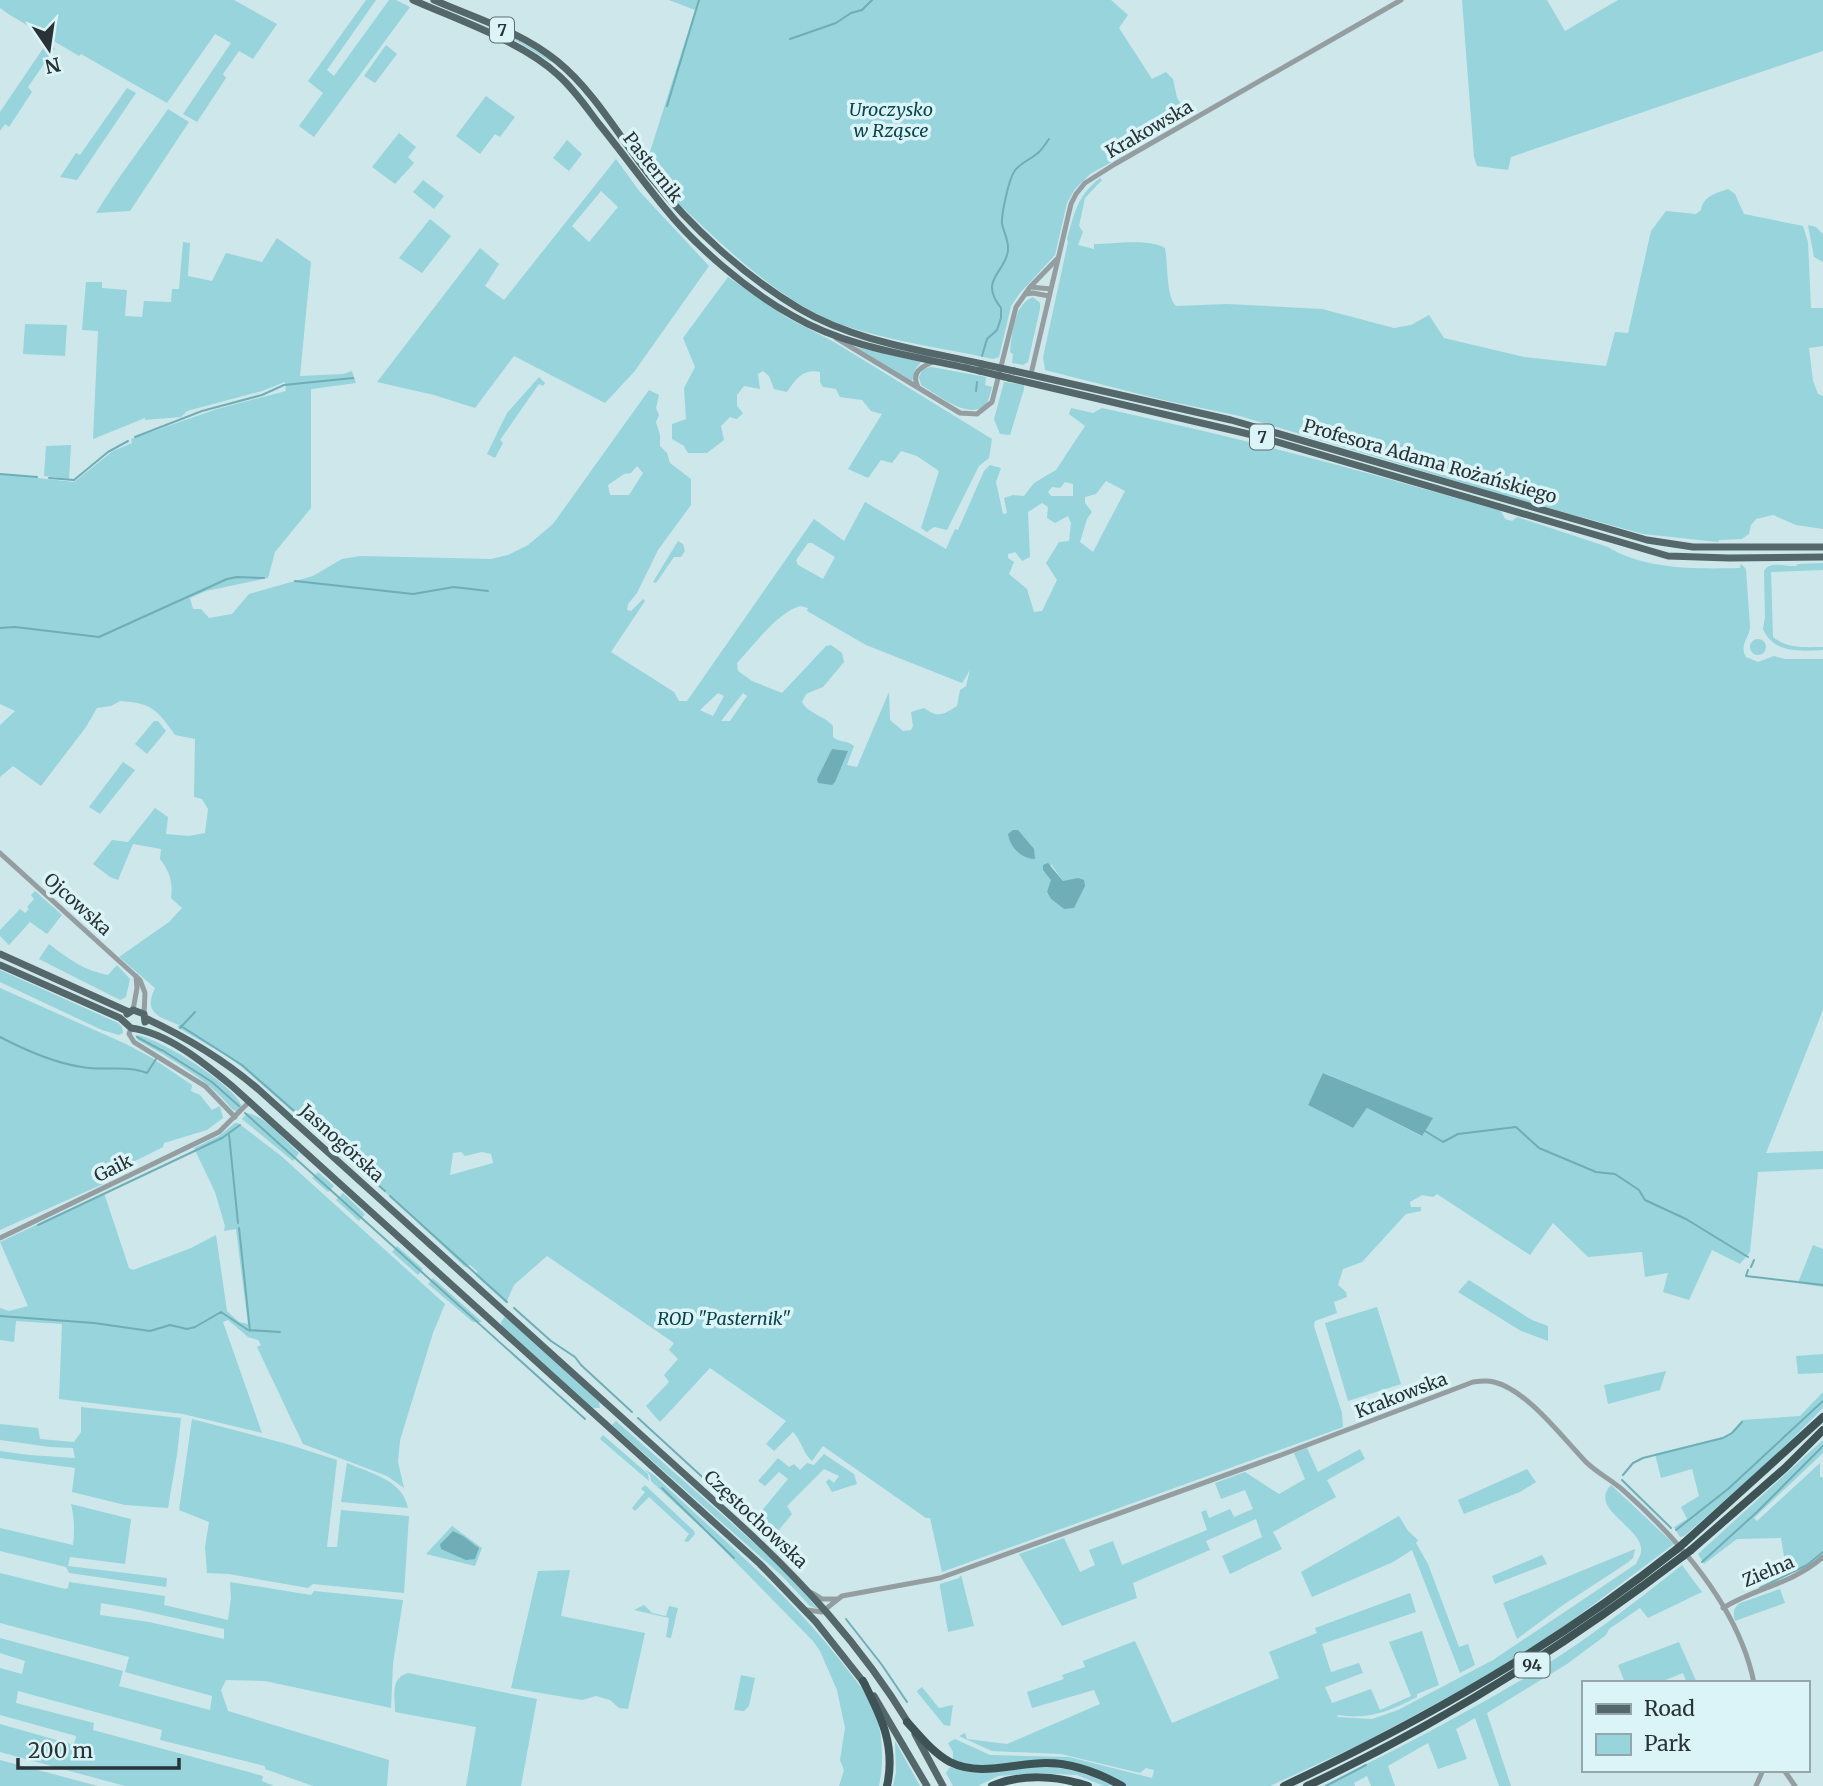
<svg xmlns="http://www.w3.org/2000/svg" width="1823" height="1786" viewBox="0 0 1823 1786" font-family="Merriweather,serif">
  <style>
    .green { fill: #97d4dc; fill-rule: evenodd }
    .water { fill: #6faeb6 }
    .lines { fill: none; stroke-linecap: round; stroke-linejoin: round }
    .stream { stroke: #6faeb6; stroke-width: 2 }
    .minor { stroke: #949ea0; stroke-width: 5 }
    .major { stroke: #54676a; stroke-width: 7 }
    .highway { stroke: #3e5356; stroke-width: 8 }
    .major-bridge { stroke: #54676a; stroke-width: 7 }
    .highway-bridge { stroke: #3e5356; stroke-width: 8 }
    .labels { text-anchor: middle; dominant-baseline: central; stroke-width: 7; stroke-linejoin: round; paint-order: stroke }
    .shield { fill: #dbf4f8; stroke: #5e6c6f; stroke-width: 2 }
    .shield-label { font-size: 16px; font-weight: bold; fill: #293234 }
    .park-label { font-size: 18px; font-style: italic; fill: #09454b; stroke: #dbf4f8 }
    .street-label { font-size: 18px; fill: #293234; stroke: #dbf4f8 }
  </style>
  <rect width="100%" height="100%" fill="#cee7ea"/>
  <path class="green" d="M0 0H234L277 24 253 59 239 51 223 74 226 78 197 122 183 114 231 43 215 34 167 103 81 54 79 56 10 15 0 8Z
    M366 0H376L327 70 334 76 389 0H396L410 7 314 137 299 126 323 93 308 81Z
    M421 0 514 38 552 60 551 62 515 40Z
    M669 0H1111L1128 15 1119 28 1152 79 1166 72 1173 79 1177 98 1187 112 1121 143 1128 153 1090 174 1075 189 1067 203 1055 255 1020 293 1011 306 999 357 993 359C943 348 890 341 842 325 789 306 736 258 696 220 679 203 651 182 648 158L695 10Z
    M1462 0H1547L1565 31 1618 0H1823V51L1511 157 1508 170 1477 166 1474 157Z
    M46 44 55 48 28 87 32 92 9 127 5 124 0 131V112Z
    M386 45 397 54 375 83 364 76Z
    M127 88 136 93 77 180 60 177 76 153 80 155Z
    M486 96 515 117 500 137 495 134 480 154 456 136Z
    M168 109 189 122 130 211 96 213C118 177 144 144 168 109Z
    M399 133 416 147 408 157 414 163 395 184 372 167Z
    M567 140 582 154 569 171 553 158Z
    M616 159 640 192 709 266 634 372 605 403 514 356 475 408 434 395 377 382 480 248 499 264 485 286 504 300ZM601 191 618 207 589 242 572 226Z
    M1100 178 1102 180 1085 198 1079 226 1083 232 1078 245 1094 249V244C1113 244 1149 238 1165 248 1168 263 1166 297 1176 306L1227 304 1322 309 1394 328 1411 325 1429 315 1444 338 1524 357 1606 366 1615 332 1628 333 1651 231 1666 211 1696 214 1701 210C1703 196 1717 193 1728 189L1735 194 1744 214 1803 226 1808 242 1811 308H1823V346L1809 348 1813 381 1818 394 1823 396V529L1796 525 1773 515 1756 519 1751 525 1749 534 1742 539 1719 540 1718 542 1643 534 1502 495 1240 416 1163 400 1045 370 1043 357 1068 242 1067 239C1075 212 1077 196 1100 178Z
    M423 180 444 196 434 209 413 192Z
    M430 219 451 236 422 273 399 258Z
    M1808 225 1816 227 1823 234V262L1814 257Z
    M277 238 311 262 300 376 343 374 352 371 356 383 311 389V508L275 552 268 578 206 591 190 598 193 609H201L209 618 232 614 249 594 313 576 342 559 360 556 491 559 508 555 528 545 553 524 649 390 659 395 656 408 659 415 656 422 660 435V446L667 453 670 463 691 479V505L658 550 637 593 628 604 627 610 631 611 643 599 645 601 611 652 674 692 679 701H687L814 519 844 541 865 502 946 549 955 529 958 530 984 471 990 465 1001 468 996 482 1003 514 1007 513 1004 498 1013 495 1024 496 1034 483 1056 470 1085 426 1069 414 1071 408 1093 413 1102 408C1237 437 1369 472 1501 511L1505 519 1512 521 1517 517 1608 547C1644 570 1699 569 1740 568L1741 564 1746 569 1750 627C1749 639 1739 645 1746 657L1758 662 1774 656 1785 659H1823V1010L1766 1153 1823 1151V1169L1758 1172 1750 1252 1740 1264 1712 1250 1689 1300 1663 1292 1668 1273 1645 1277 1642 1252 1588 1257 1553 1223 1530 1255 1437 1194 1433 1197 1422 1195 1410 1202 1411 1207H1421V1211L1406 1214 1362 1262 1343 1269 1338 1285 1346 1292 1347 1297 1334 1302 1337 1313 1315 1321 1314 1326 1342 1413 1343 1427 942 1572 930 1518H926L823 1446 812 1461C802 1452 802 1441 793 1432L774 1451 766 1444 786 1421 710 1368 660 1422 646 1406 669 1382 664 1375 678 1359 669 1350 674 1343 547 1256 514 1285 506 1303 476 1276 477 1271 470 1265 465 1267 395 1201 243 1068 227 1056 177 1027 179 1025C159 1017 143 1013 155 988L119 957 169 922 182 908 171 898C173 882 170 872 160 859L161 849 133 844 118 880 110 877 93 864 112 840 128 842 155 808 168 817 166 834 189 836 205 833 208 809 202 799 194 797 195 739 175 735C157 709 151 703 120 701L111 706 97 708 86 727 41 786 13 766 0 777V725L15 711 0 704V474L74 482 113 451 132 443 131 439 217 409 286 391 285 382 262 391 187 411 181 417 145 420V418L93 439 98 331 82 330 86 282H102V288L127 290 125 316 142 317 144 301 171 302 172 289H179L183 242 190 243 188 276 212 281 226 253 262 262ZM637 466 643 473 629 495H610L608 485 624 474 631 473ZM1106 481 1125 491 1093 552 1080 542 1087 519 1092 512 1085 503V497L1096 494ZM1065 482 1073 484V496H1051L1048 492 1052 487 1060 488ZM1042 503 1048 507 1047 518 1055 523 1068 516 1071 523 1069 541 1059 542 1046 563 1057 580 1042 611 1034 612 1027 589 1009 574 1014 562 1008 558V554L1015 552 1022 561 1030 557 1028 512ZM808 543H812L835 557 823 579 798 565 796 560ZM800 606 808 608 807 611 866 645 962 683 970 670 966 686 960 690 957 706C943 715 938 718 924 708L911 712 913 726 911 730 903 731 890 720 889 692 857 767 847 765 854 746C848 740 839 743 833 737V726C825 716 807 713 802 702L806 694 823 687 844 662 842 653 831 645 826 646 782 693 752 681 738 671 737 663C753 646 778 612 800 606ZM718 693 724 696 713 716 700 710ZM743 693 747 696 730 721H721ZM1051 864 1063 881 1069 882 1064 909 1051 899 1047 892 1051 885ZM1324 1073 1432 1118V1119L1421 1136 1367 1108 1353 1128 1308 1105ZM461 1152 465 1156 482 1152 491 1154 493 1163 450 1175 453 1153Z
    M728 277 786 317 834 342 992 439 989 458 979 466 947 530 934 527 927 532 921 528 939 471 917 456 901 451 892 463 881 460 868 478 848 469 882 414 871 411 862 400 840 397 836 389 823 387 820 382V372C803 368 795 380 787 392L774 389 769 376 763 371 758 374 760 389 744 386 737 395V406L743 413 737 419 730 417 721 426 724 440 707 453H688L684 446 672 439V424L686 419 684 388 695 367 683 338Z
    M1033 297 1040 303V309L1028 362 1023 365 1012 363 1013 354 1010 352C1012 334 1014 304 1033 297Z
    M25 324 67 325 65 356 23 354Z
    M856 347 921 362 916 368 912 381Z
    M931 367 986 377 985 385 992 387C991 391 989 399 987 403 971 423 937 394 921 385L919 377 923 369Z
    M539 377 545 383 543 386 539 384 500 440 503 443 495 458 487 454 507 413Z
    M1004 382 1024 385V389L1010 435 1000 434 994 419Z
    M71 445 69 479 44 476 46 446Z
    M678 541 683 544 685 551 681 557H674L656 583 653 582Z
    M1823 563V570L1771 572 1773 637C1788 649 1804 647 1823 647V650C1800 651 1774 654 1763 629L1765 617 1764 571C1770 560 1785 567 1796 566L1798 564Z
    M1750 647a8 8 0 1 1 16 0a8 8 0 1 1-16 0Z
    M154 721H158L166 731 147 754 135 744Z
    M123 762 135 770 100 814 89 807Z
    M35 891 62 915 47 934 30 922 9 945 0 936V930L20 909 25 913 29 909 27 907 34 899 31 895Z
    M49 944C67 958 85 971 108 975L117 965 130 979 126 997 120 1000 39 959Z
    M0 970 118 1023 122 1027 123 1033 119 1035 102 1030 0 982Z
    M0 988 126 1044 152 1058 192 1085 191 1091 200 1095 212 1110 220 1106 223 1118 207 1130 164 1143 163 1147 113 1172 103 1184 0 1230Z
    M135 1035C155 1035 238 1087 242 1107L237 1112 232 1109C208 1079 171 1059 138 1040Z
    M247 1113C266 1116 284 1140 299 1153L293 1161 242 1119Z
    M235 1123H238L280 1155 445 1304 433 1333 400 1440 398 1462 404 1488 387 1476 303 1444 257 1347 261 1345 258 1340 248 1337 228 1320 223 1322 262 1433 183 1414 59 1399 62 1324 16 1321 14 1342 0 1340V1308L9 1311 28 1306 0 1242 104 1193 129 1268 133 1270 191 1248 216 1235 227 1311 239 1322 248 1324 236 1229 224 1231 225 1226 215 1192 194 1148 219 1136Z
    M318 1172 334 1186 328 1192 312 1178Z
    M343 1193 365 1214 359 1221 336 1200Z
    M1813 1245 1823 1249V1287L1798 1283Z
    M397 1246 423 1269 418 1275 392 1252Z
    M433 1278 482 1322H473L428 1284Z
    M1469 1280 1532 1320 1548 1326V1341L1521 1331 1458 1292Z
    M1377 1307 1401 1384 1348 1401 1325 1323Z
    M505 1316 599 1402 600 1408H593L502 1326 501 1322Z
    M1823 1354V1373L1798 1374 1796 1356Z
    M1666 1371 1660 1390 1608 1404 1604 1385Z
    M1823 1392V1408L1769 1462 1684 1536 1680 1537 1674 1527 1687 1519 1681 1507 1699 1496 1692 1469 1661 1478 1655 1454 1723 1437 1732 1432 1742 1420 1800 1416Z
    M81 1407 181 1418 177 1455 168 1508 125 1505 72 1492 75 1468 0 1458V1451L29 1455 75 1458 73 1448 50 1447 0 1440V1424L38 1428 40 1439 74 1442 81 1432Z
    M192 1419 287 1444 337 1460 327 1547H337L341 1510 409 1516 404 1593 313 1584 308 1588 229 1574 207 1573 205 1547 209 1522 179 1510Z
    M616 1421 762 1550 788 1575 818 1609 810 1606 782 1576 612 1425Z
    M603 1435 648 1474 649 1481 600 1439Z
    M1823 1440V1453L1754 1518 1757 1521 1820 1463V1477H1823V1554L1800 1571 1787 1574 1781 1538 1737 1539 1704 1564 1698 1554Z
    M1307 1448 1318 1472 1360 1449 1365 1459 1327 1480 1336 1497 1273 1532 1282 1549 1230 1574 1222 1556 1262 1537 1256 1519 1206 1541 1210 1550 1133 1583 1137 1598 1062 1626 1019 1554 1064 1538 1080 1572 1095 1565 1089 1550 1113 1541 1122 1565 1207 1530 1201 1512 1206 1510 1209 1518 1230 1509 1234 1517 1253 1509 1245 1490 1221 1499 1215 1483 1245 1472 1279 1494 1305 1479 1294 1453Z
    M824 1454 854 1474 857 1484 832 1492 826 1482 829 1479 834 1483 839 1476 824 1469 787 1506 792 1514 778 1531 759 1514 788 1479 779 1472 765 1486 758 1481 778 1458 789 1467 794 1464 800 1470 807 1463 814 1465Z
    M347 1463C370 1473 403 1480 408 1508L341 1502Z
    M644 1469 654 1475C718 1536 784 1589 839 1659 851 1675 868 1693 875 1712 883 1735 884 1762 879 1786H839L844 1770 840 1760 845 1728 837 1690 820 1651 813 1641 709 1535 651 1481 650 1475Z
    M1527 1469 1536 1482 1520 1492 1464 1514 1458 1500Z
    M645 1485 694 1531 695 1534 688 1542 684 1541 689 1534 649 1497 635 1511 632 1508 645 1492 641 1489Z
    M1611 1485 1674 1544 1558 1631 1467 1687 1361 1744 1270 1786H1128L1084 1767 972 1765 953 1760V1752L948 1743 955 1739 990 1755 1069 1757 1152 1778 1154 1770 1146 1768 1140 1773 1061 1754 992 1751 959 1736 965 1733 967 1739 1007 1744 1100 1704 1094 1690 1032 1708 1027 1692 1064 1679 1062 1675 1085 1667 1083 1661 1135 1641 1172 1723 1279 1678 1269 1652 1317 1633 1315 1628 1410 1593 1416 1612 1322 1644 1331 1672 1359 1663 1363 1673 1325 1687 1332 1703 1371 1689 1380 1710 1411 1696 1389 1642 1422 1631 1439 1685 1417 1694V1697C1391 1711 1368 1720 1338 1715L1337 1717 1372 1719 1398 1710 1493 1660 1636 1564C1638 1559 1642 1554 1641 1548 1640 1527 1588 1508 1611 1485Z
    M71 1504 131 1519 125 1564 70 1557 68 1566 167 1578 166 1587 69 1573 66 1567 0 1551V1528L73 1545C75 1530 74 1516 71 1504Z
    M1399 1516 1408 1531 1418 1540 1416 1543 1428 1564 1459 1647 1468 1644 1475 1665 1460 1673 1412 1550 1393 1562 1312 1597 1301 1572Z
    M452 1526 482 1548 475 1566 426 1554ZM453 1531 477 1546 440 1544Z
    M1635 1549 1633 1558 1627 1563 1563 1605 1517 1639 1503 1603Z
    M1542 1555 1547 1564 1495 1584 1492 1576Z
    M1682 1565 1702 1592 1648 1618 1640 1608 1609 1629 1606 1635 1567 1664 1487 1713 1511 1786H1499L1475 1718 1456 1729 1467 1759 1438 1769 1428 1743 1388 1766 1395 1786H1371L1367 1776 1354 1783 1355 1786H1322C1388 1754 1453 1720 1516 1683 1575 1649 1629 1607 1682 1565Z
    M570 1570 561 1616 645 1633 628 1709 619 1708 610 1700 596 1696 582 1700 511 1688 538 1571Z
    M0 1573 65 1589 68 1588 69 1582 165 1596 164 1605 228 1620 231 1598 230 1582 311 1595 314 1591 403 1600 393 1664 391 1708 265 1681 226 1680 221 1690 228 1711 389 1760 387 1786H313L265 1769V1766L160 1740 162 1730 18 1691 16 1703 94 1723 93 1730 263 1776 262 1781 274 1786H125L0 1752V1724L74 1745 76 1736 0 1715V1668L22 1674 25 1661 0 1653V1638L123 1671 119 1686 210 1710 212 1696 125 1672 129 1657 0 1623ZM101 1603 135 1609 224 1629V1639L149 1622 100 1615Z
    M961 1575 974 1626 948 1632 940 1587V1584L959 1578Z
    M1780 1589 1785 1603 1735 1621C1733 1613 1733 1608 1740 1603Z
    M644 1605 652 1613 666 1616 669 1606 678 1608 671 1638 666 1637 669 1618 634 1610Z
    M1679 1642 1697 1683H1687L1683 1673 1658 1683H1625L1618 1665Z
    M408 1673 537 1699 521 1786H466L476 1727 395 1712C395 1696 390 1678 408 1673Z
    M741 1675 755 1678 749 1706 744 1711 734 1710Z
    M922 1687 939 1708 953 1705 950 1726 944 1725 918 1693 917 1691Z
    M895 1741 920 1786H893L896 1772Z
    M0 1760 98 1786H0Z
    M950 1767C980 1775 1006 1768 1037 1767 1064 1766 1091 1774 1116 1786H1104L1077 1775 1037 1773 998 1776 978 1786H953L946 1773Z"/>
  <path class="water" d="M832 749 848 751 835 782 832 785 818 783 817 779Z
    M1013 830H1018L1034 849 1035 859C1021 859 1010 847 1008 834Z
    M1048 863 1063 881 1078 878 1084 880 1085 886 1074 908 1064 909 1051 899 1047 892 1051 880 1043 870V865Z
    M1323 1073 1433 1118 1422 1136 1367 1108 1353 1128 1308 1105Z
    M453 1531 463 1536 479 1548 475 1559 466 1560 441 1549 440 1544Z"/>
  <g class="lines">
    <path class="stream" d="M790 39 836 23 851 13 862 10 872 0
      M667 106 699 0
      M982 356 987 339 997 330 1001 318V308C978 279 1006 273 1008 250 1009 241 1004 233 1002 224 1001 215 1009 179 1014 172 1019 163 1032 159 1039 152 1043 148 1046 143 1049 139
      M976 391 977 382
      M135 437 202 411 262 395 284 385 353 378
      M0 474 37 477
      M49 478 74 480 108 452 128 441
      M295 581 413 594 454 587 488 591
      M0 628 15 627 99 637 227 579 237 577 264 578
      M181 1026 242 1065 385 1191
      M180 1028 195 1012
      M0 1037C25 1050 54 1063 82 1067 103 1071 128 1065 147 1073L156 1059
      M137 1037 161 1050
      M162 1050 212 1082 239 1106
      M245 1113 585 1419
      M1425 1131 1443 1142 1458 1134 1516 1127 1539 1148 1596 1172 1615 1174 1639 1190 1645 1200 1686 1219 1748 1257
      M229 1134 238 1223
      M390 1196 507 1302
      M38 1225 222 1138 240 1125
      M239 1228 250 1331
      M1751 1267 1754 1260
      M1748 1270 1746 1276 1823 1285
      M514 1308 551 1341 575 1357 581 1365 632 1412
      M0 1316 94 1323 150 1331 170 1325 187 1329 195 1327 221 1312 248 1330 280 1332
      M638 1418 795 1562
      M1623 1475 1633 1463 1643 1458 1723 1438 1732 1433 1742 1422
      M1622 1480 1671 1528
      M662 1488 734 1558
      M1676 1530 1728 1489 1823 1401
      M1702 1562 1757 1512 1823 1446
      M1760 1588 1807 1565 1823 1552
      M846 1619 882 1665 907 1702
      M1326 1786 1366 1765"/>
    <path class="minor" d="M1030 287 1051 289
      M1026 294 1033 293 1049 296
      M836 338 960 413 977 414 992 402 1016 307 1030 287 1057 259
      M1031 374 1071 204 1076 194 1085 183 1115 164 1401 0
      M918 387C911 373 920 367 933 362
      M0 853 140 980 145 993 144 1014
      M133 1010 137 988 136 976
      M131 1028 129 1034 134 1042 205 1086 235 1117
      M0 1238 219 1132 250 1101
      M812 1593 822 1599H838
      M1723 1608C1757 1587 1791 1585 1823 1557
      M807 1610 822 1612 842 1596 940 1578 1281 1455 1473 1382C1480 1381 1487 1380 1494 1382 1527 1390 1562 1437 1586 1462 1597 1473 1612 1480 1624 1491 1679 1540 1739 1608 1754 1683
      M1784 1770 1795 1786
      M1756 1786 1763 1770"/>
    <path class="major" d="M413 0C458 20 523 42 558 75 574 89 586 107 599 124 621 151 642 180 664 207 696 247 748 291 793 316 849 349 917 356 980 371
      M434 0C475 18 522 32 557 61 595 92 620 138 650 176 691 227 744 276 800 309 854 341 921 350 982 364
      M1014 371 1231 420 1647 540 1693 547H1823
      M1009 378 1257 436 1668 556 1729 558 1823 557
      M0 954 129 1012
      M0 965 120 1018 131 1028C168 1033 204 1063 232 1086L760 1564 816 1622 865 1684
      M127 1014 133 1010 144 1014 145 1022
      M145 1018C186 1037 223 1059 258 1089L733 1518C801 1580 861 1645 909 1724
      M874 1696 927 1786
      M915 1734 943 1786"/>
    <path class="highway" d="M1684 1543 1823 1417
      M1691 1550 1785 1468 1823 1430
      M863 1681C881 1716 896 1746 887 1786
      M907 1722C920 1736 933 1753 950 1762 980 1777 1014 1763 1046 1763 1073 1763 1099 1773 1122 1786
      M992 1786C1021 1773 1059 1776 1088 1786
      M1284 1786C1426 1719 1553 1647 1677 1549
      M1307 1786C1443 1723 1564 1647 1683 1556"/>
    <path class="major-bridge" d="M982 364 1014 371
      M980 371 1009 378"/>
    <path class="highway-bridge" d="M1677 1549 1684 1543
      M1683 1556 1691 1550"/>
  </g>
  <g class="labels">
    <g class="shield">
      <rect x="490" y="17.5" width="24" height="25" rx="5"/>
      <rect x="1250" y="424.5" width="24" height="25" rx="5"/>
      <rect x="1514.5" y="1652.5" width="35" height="25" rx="5"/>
    </g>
    <g class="shield-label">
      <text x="502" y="30">7</text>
      <text x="1262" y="437">7</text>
      <text x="1532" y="1665">94</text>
    </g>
    <g class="park-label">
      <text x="891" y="109">Uroczysko<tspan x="891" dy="21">w Rząsce</tspan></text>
      <text x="724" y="1318">ROD "Pasternik"</text>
    </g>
    <g class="street-label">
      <text transform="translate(1149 129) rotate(-30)">Krakowska</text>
      <text transform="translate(653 167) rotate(52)">Pasternik</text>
      <text transform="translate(1430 461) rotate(16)">Profesora Adama Rożańskiego</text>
      <text transform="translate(78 904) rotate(42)">Ojcowska</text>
      <text transform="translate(342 1143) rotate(42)">Jasnogórska</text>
      <text transform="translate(113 1168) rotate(-26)">Gaik</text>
      <text transform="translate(1401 1395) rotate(-21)">Krakowska</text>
      <text transform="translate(756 1519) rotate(43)">Częstochowska</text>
      <text transform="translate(1768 1571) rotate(-23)">Zielna</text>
    </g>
  </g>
  <rect x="1582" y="1681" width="228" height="91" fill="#dbf4f8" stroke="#94a6aa" stroke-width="2"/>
  <rect x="1596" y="1704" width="35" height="10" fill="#54676a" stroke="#94a6aa" stroke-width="2"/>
  <text x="1644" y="1716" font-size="21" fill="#293234">Road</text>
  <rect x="1596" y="1734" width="35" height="21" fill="#97d4dc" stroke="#94a6aa" stroke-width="2"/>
  <text x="1644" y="1751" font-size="21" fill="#293234">Park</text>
  <g transform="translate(49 49) rotate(167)" stroke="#dbf4f8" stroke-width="5" paint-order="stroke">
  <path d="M0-5L12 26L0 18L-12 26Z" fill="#293234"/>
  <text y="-10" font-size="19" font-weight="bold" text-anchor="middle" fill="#293234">N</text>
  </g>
  <path d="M18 1758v10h161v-10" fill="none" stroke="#293234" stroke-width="3.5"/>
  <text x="28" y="1758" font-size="21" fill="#293234" stroke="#dbf4f8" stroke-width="5" paint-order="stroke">200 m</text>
</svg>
